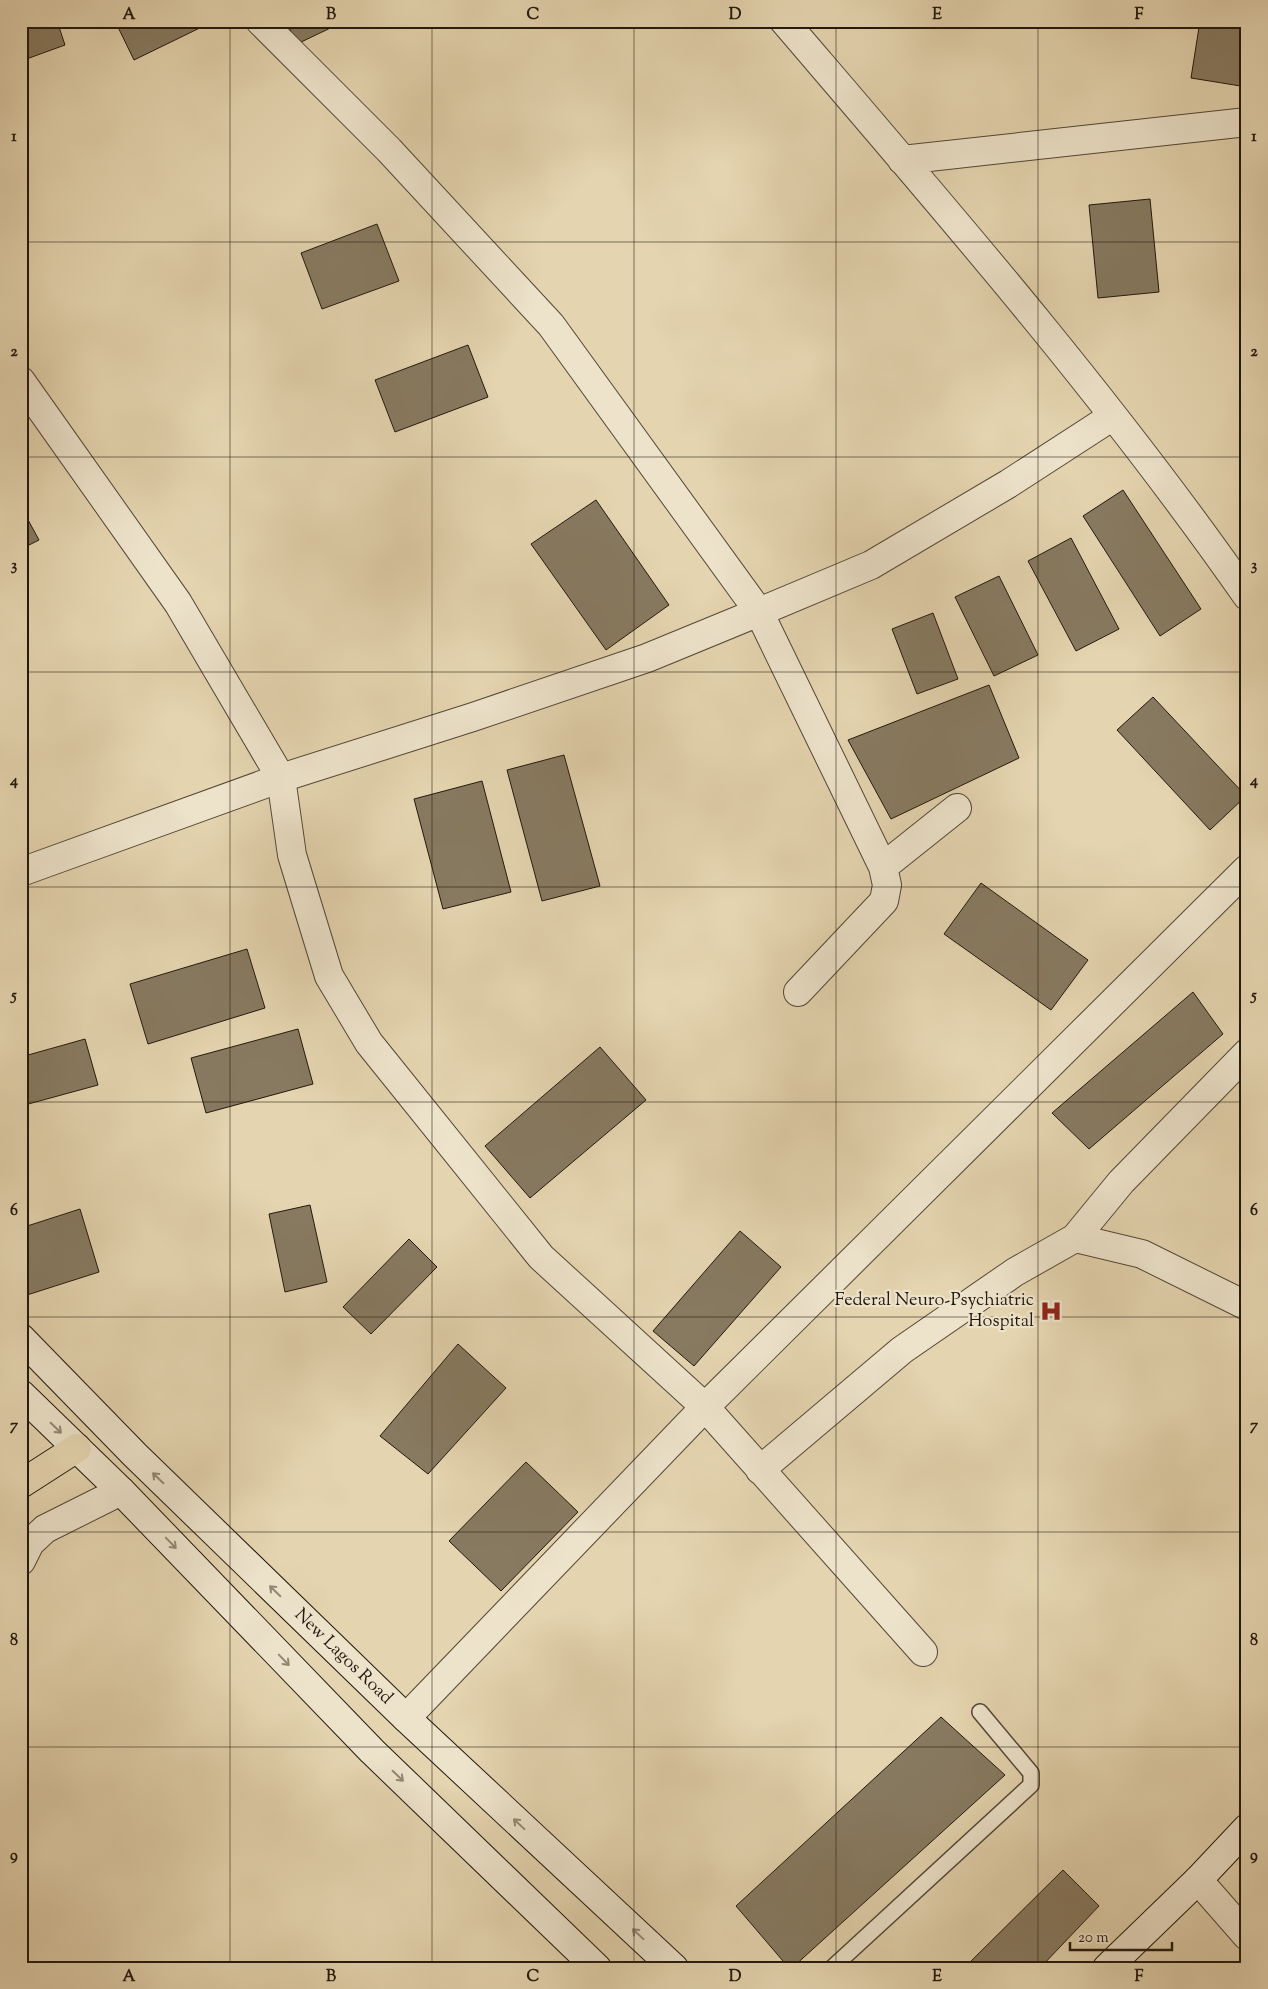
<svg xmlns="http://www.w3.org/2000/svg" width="1268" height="1989" viewBox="0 0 1268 1989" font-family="'Sorts Mill Goudy',serif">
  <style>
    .building { fill: #877a61; stroke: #22180d }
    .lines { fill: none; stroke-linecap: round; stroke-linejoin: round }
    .lane-casing { stroke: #524736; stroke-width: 18 }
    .street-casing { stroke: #524736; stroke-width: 30 }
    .secondary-casing { stroke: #22180d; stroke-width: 30 }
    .highway-casing { stroke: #22180d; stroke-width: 30 }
    .lane { stroke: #ede3cb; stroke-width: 15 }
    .street { stroke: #ede3cb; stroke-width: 28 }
    .secondary { stroke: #ede3cb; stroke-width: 28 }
    .highway { stroke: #e4d4af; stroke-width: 28 }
    .oneway { stroke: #928876 }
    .grid { fill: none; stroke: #22180d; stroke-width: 1; stroke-opacity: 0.55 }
    .labels { text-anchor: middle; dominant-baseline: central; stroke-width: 4.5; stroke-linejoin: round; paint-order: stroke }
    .poi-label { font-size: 18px; fill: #22180d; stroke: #ede3cb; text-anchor: end }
    .street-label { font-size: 18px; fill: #22180d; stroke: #ede3cb }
    .neatline { fill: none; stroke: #22180d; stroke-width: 2 }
    .grid-label { font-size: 16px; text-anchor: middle; font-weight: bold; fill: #22180d }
  </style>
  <rect width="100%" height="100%" fill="#e4d4af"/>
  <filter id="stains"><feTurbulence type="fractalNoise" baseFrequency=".004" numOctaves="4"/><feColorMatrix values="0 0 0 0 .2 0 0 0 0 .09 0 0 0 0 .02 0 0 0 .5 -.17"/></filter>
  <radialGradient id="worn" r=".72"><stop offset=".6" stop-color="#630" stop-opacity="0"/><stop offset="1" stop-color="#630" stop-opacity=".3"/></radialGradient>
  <path class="building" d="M21 21H57L65 45 21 61Z
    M115 21H214L134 60Z
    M286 21H345L297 44Z
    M1200 21H1247V87L1191 78Z
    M1150 199 1159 292 1098 298 1089 205Z
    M377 224 399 281 322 309 301 253Z
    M468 345 488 397 395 432 375 380Z
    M1123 490 1201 609 1160 636 1083 516Z
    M596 500 669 605 606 650 531 544Z
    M21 507 39 540 21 549Z
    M1071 538 1119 629 1076 651 1028 561Z
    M999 576 1038 655 994 676 955 597Z
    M933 613 958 679 917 694 892 629Z
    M989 685 1019 758 891 819 848 740Z
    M1153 697 1246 796 1210 830 1117 730Z
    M564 755 600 886 542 901 507 770Z
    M482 781 511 892 443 909 414 799Z
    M981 883 1088 960 1051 1010 944 934Z
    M247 949 265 1008 148 1044 130 984Z
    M1193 992 1223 1034 1089 1149 1052 1113Z
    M298 1029 313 1084 206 1113 191 1058Z
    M85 1039 98 1085 21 1106V1057Z
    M600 1047 646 1100 530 1198 485 1146Z
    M310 1205 327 1282 285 1292 269 1214Z
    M80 1209 99 1272 27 1295 21 1276V1228Z
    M740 1231 781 1267 694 1366 653 1331Z
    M409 1239 437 1267 371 1334 343 1307Z
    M458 1344 506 1388 428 1474 380 1436Z
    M526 1462 578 1512 501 1591 449 1541Z
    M941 1717 1005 1775 792 1968H789L736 1906Z
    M1063 1870 1099 1906 1040 1968H964Z"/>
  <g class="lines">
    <g class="lane-casing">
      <path id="lane" d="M832 1968 1031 1785V1773L980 1712"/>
    </g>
    <g class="street-casing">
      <path id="street" d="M260 21 389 150 551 325 759 612 883 867 887 885 884 901 798 992
        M784 21C944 208 1106 394 1247 596
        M902 160 1247 122
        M21 381 178 603 281 778 292 855 329 976 369 1043 541 1257 705 1407 923 1652
        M883 867 957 808
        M21 872 281 778 473 717 647 658 759 612 871 565 1008 484 1113 416
        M1075 1238 1142 1254 1247 1306
        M760 1470 902 1350 1015 1272 1075 1238 1121 1182 1247 1053
        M21 1561 30 1543 45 1529 121 1491
        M406 1718 705 1407 1247 869
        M1198 1880 1247 1936"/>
    </g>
    <g class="secondary-casing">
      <path id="secondary" d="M21 1338 135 1455 406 1718 674 1968
        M21 1394 121 1491 372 1751 597 1968
        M1107 1968 1198 1880 1247 1828"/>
    </g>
    <g class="highway-casing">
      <path id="highway" d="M21 1484 77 1448"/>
    </g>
    <use href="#lane" class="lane"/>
    <use href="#street" class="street"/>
    <use href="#secondary" class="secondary"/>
    <use href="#highway" class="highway"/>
  </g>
  <defs><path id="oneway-shaft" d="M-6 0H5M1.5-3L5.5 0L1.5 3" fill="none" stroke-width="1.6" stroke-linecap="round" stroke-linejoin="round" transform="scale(1.25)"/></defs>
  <g class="oneway">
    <use href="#oneway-shaft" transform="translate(56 1428) rotate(44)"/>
    <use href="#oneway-shaft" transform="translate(158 1478) rotate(-136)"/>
    <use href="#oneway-shaft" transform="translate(171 1543) rotate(46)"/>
    <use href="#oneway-shaft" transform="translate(275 1591) rotate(-136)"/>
    <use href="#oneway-shaft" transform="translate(284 1660) rotate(46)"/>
    <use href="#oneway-shaft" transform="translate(398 1776) rotate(44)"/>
    <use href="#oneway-shaft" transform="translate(519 1824) rotate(-137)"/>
    <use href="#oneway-shaft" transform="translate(638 1934) rotate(-137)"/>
  </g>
  <path class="grid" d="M230 21V1968M432 21V1968M634 21V1968M836 21V1968M1038 21V1968M21 242H1247M21 457H1247M21 672H1247M21 887H1247M21 1102H1247M21 1317H1247M21 1532H1247M21 1747H1247"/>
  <defs>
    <g id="hospital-bare" transform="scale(1.725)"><path d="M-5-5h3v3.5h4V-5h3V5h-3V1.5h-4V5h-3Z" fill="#8f2418" stroke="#ede3cb" stroke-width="2.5" paint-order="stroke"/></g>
  </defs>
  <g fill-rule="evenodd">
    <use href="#hospital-bare" x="1051" y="1311"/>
  </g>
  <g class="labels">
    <g class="poi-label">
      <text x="1034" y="1301">Federal Neuro-Psychiatric<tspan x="1034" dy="21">Hospital</tspan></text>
    </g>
    <g class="street-label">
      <text transform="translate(343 1657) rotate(44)">New Lagos Road</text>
    </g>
  </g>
  <rect width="1268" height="1989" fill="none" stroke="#e4d4af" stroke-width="55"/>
  <path d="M1070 1942v8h102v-8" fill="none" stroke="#22180d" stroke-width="2.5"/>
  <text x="1078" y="1942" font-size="15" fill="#22180d" stroke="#ede3cb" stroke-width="4" paint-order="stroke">20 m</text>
  <rect x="28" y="28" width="1212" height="1934" class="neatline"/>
  <g class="grid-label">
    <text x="129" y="19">A</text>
    <text x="331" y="19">B</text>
    <text x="533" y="19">C</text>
    <text x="735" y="19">D</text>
    <text x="937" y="19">E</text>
    <text x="1139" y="19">F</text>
    <text x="14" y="141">1</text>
    <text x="1254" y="141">1</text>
    <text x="14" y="356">2</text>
    <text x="1254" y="356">2</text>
    <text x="14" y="570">3</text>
    <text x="1254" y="570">3</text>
    <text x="14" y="785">4</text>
    <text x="1254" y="785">4</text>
    <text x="14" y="1000">5</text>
    <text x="1254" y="1000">5</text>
    <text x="14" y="1215">6</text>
    <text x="1254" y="1215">6</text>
    <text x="14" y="1430">7</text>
    <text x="1254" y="1430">7</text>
    <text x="14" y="1645">8</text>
    <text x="1254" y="1645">8</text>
    <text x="14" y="1860">9</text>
    <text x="1254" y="1860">9</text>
    <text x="129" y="1981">A</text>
    <text x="331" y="1981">B</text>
    <text x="533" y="1981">C</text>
    <text x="735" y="1981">D</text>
    <text x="937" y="1981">E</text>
    <text x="1139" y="1981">F</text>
  </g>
  <rect width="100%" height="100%" filter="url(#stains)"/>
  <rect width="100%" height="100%" fill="url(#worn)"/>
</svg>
